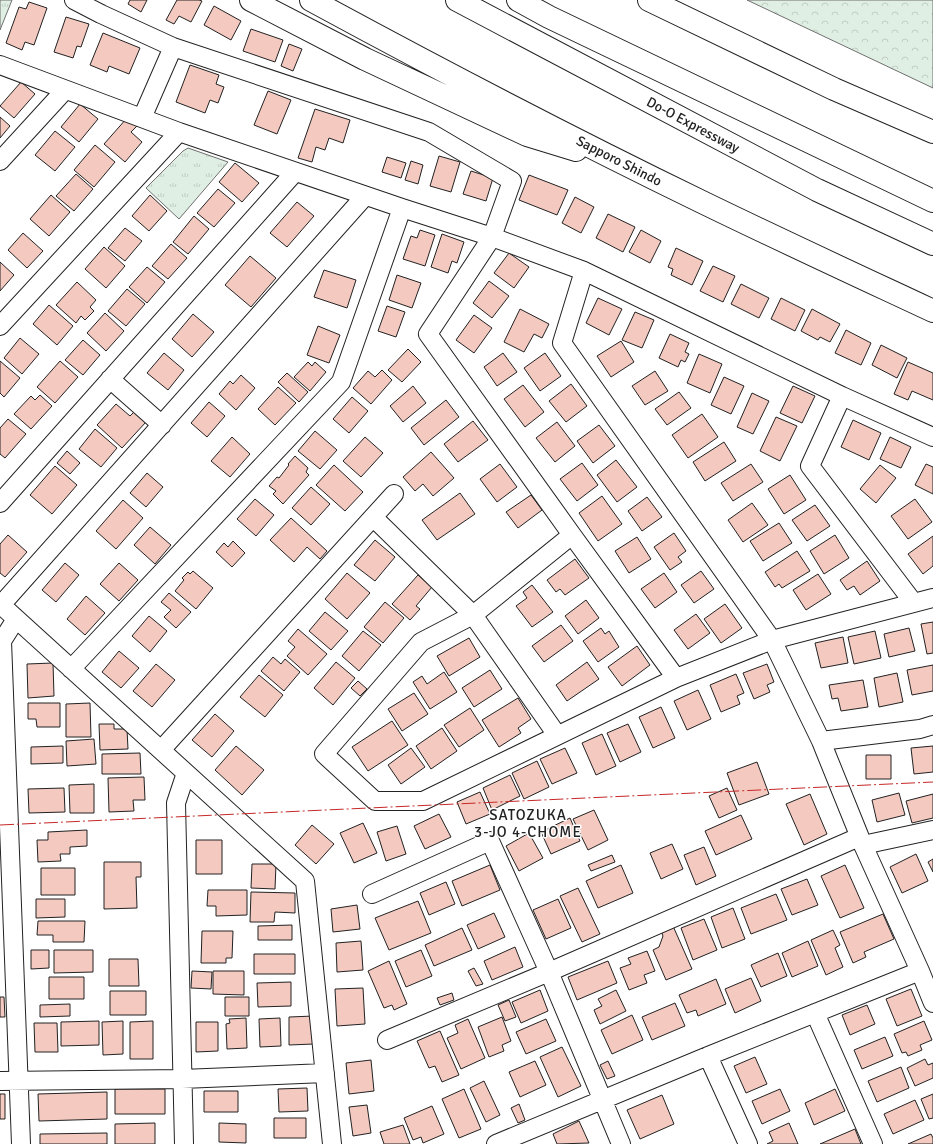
<svg xmlns="http://www.w3.org/2000/svg" width="933" height="1144" viewBox="0 0 933 1144" font-family="Signika,sans-serif">
  <style>
    .grass { fill: url(#grass-tufts); stroke: #6f6f6f }
    .forest { fill: url(#forest-crowns); stroke: #6f6f6f }
    .building { fill: #f3c9c0; stroke: #222 }
    .lines { fill: none; stroke-linecap: round; stroke-linejoin: round }
    .minor-casing { stroke: #222; stroke-width: 20 }
    .tertiary-casing { stroke: #222; stroke-width: 24 }
    .motorway-casing { stroke: #222; stroke-width: 24 }
    .minor { stroke: #fff; stroke-width: 18 }
    .tertiary { stroke: #fff; stroke-width: 22 }
    .motorway { stroke: #fff; stroke-width: 22 }
    .power { stroke: #c62828; stroke-width: 1; stroke-dasharray: 14 3 2 3; stroke-linecap: butt }
    .labels { text-anchor: middle; dominant-baseline: central; stroke-width: 3; stroke-linejoin: round; paint-order: stroke }
    .street-label { font-size: 14px; fill: #222; stroke: #fff }
    .neighbourhood-label { font-size: 15px; letter-spacing: 1px; fill: #222; stroke: #fff }
  </style>
  <defs>
    <pattern id="grass-tufts" width="24" height="20" patternUnits="userSpaceOnUse"><rect width="24" height="20" fill="#e0efe3"/><path d="M3 7l-1-3M5 7V3M7 7l1-3M15 17l-1-3M17 17v-4M19 17l1-3" fill="none" stroke="#c0cdc2"/></pattern>
    <pattern id="forest-crowns" width="20" height="18" patternUnits="userSpaceOnUse"><rect width="20" height="18" fill="#e0efe3"/><path d="M2 6a3 3 0 1 1 6 0M12 15a3 3 0 1 1 6 0" fill="none" stroke="#c0cdc2"/></pattern>
  </defs>
  <rect width="100%" height="100%" fill="#fff"/>
  <path class="grass" d="M0 0H12L0 30Z
    M188 148 228 162 179 219 146 188 183 151Z"/>
  <path class="forest" d="M747 0H933V88Z"/>
  <path class="building" d="M130 0H147L141 12 128 4Z
    M177 0H199L202 1 191 22 179 16 174 24 166 20Z
    M29 2 47 8 34 45 25 42 22 50 6 43 19 7 26 9Z
    M214 6 241 21 231 40 204 25Z
    M66 17 89 24 81 47 77 46 73 58 54 52Z
    M251 29 283 40 275 62 243 51Z
    M103 33 140 48 129 74 109 66 107 72 90 65Z
    M289 44 302 49 293 71 281 66Z
    M190 65 219 75 216 84 224 87 218 103 210 100 205 113 176 102Z
    M21 82 35 94 14 118 0 106Z
    M268 91 291 100 277 134 254 125Z
    M80 104 98 119 79 142 61 127Z
    M315 109 350 120 343 143 329 138 325 150 316 147 312 162 298 158Z
    M0 117 10 126 0 138Z
    M127 118 137 126 131 132 142 142 125 162 104 144Z
    M55 131 75 147 55 171 35 155Z
    M95 145 115 162 94 187 74 170Z
    M439 156 460 162 451 192 430 186Z
    M387 157 406 163 401 178 382 172Z
    M411 161 423 165 418 184 405 180Z
    M235 163 259 183 242 202 219 182Z
    M471 171 493 178 486 201 463 194Z
    M76 174 93 189 74 211 56 196Z
    M529 175 568 190 557 215 519 200Z
    M218 189 235 203 214 227 197 213Z
    M51 195 70 212 49 236 30 219Z
    M150 195 167 211 149 231 132 216Z
    M575 197 594 207 581 233 562 223Z
    M297 202 314 216 287 247 270 233Z
    M608 214 635 227 623 252 596 238Z
    M194 216 209 229 188 254 173 242Z
    M125 228 142 241 125 261 108 248Z
    M420 230 435 235 425 266 403 259 411 236 417 238Z
    M641 230 661 241 650 263 629 252Z
    M23 233 43 251 27 268 8 250Z
    M442 234 464 242 457 263 452 261 448 273 431 267Z
    M171 244 187 258 168 279 152 266Z
    M104 247 125 266 106 288 85 269Z
    M676 248 703 261 692 285 671 275 673 269 668 267Z
    M509 253 529 267 514 288 494 273Z
    M250 256 276 278 251 307 225 285Z
    M0 262 14 275 0 291Z
    M713 266 735 276 723 302 700 291Z
    M147 267 165 282 147 303 129 287Z
    M324 270 356 280 347 308 314 297Z
    M397 275 421 283 412 308 389 300Z
    M489 281 509 296 492 318 473 303Z
    M77 282 96 300 90 307 94 311 85 320 81 316 76 323 56 305Z
    M741 284 769 298 759 318 731 304Z
    M127 289 145 304 126 326 108 311Z
    M598 298 622 309 609 335 586 323Z
    M781 298 805 310 795 331 771 319Z
    M49 305 73 326 57 345 33 324Z
    M387 306 405 312 396 337 378 331Z
    M520 309 549 324 542 338 534 334 524 352 504 342Z
    M812 309 840 324 830 342 820 337 818 340 801 331Z
    M635 312 654 320 642 348 622 340Z
    M105 313 124 331 106 351 87 333Z
    M193 314 214 332 192 357 172 339Z
    M474 315 492 328 474 353 456 340Z
    M318 326 340 335 329 363 307 355Z
    M846 330 871 343 861 365 835 353Z
    M670 334 689 343 685 352 689 354 685 362 681 360 678 367 659 358Z
    M20 338 39 354 22 374 4 358Z
    M83 340 100 355 83 375 65 360Z
    M621 341 634 362 611 377 597 356Z
    M881 345 907 358 897 378 872 365Z
    M408 349 421 362 402 382 388 370Z
    M164 353 184 370 168 390 147 373Z
    M503 353 517 372 497 386 484 367Z
    M545 353 561 376 540 391 524 368Z
    M699 354 722 364 710 393 687 383Z
    M0 361 20 378 4 397 0 393Z
    M60 361 78 377 55 403 37 387Z
    M308 362 312 366 315 362 326 372 310 391 294 377Z
    M908 362 933 373V400L912 391 908 400 894 394Z
    M382 370 392 380 371 404 353 388 368 371 375 377Z
    M655 371 668 391 645 405 632 386Z
    M287 373 308 392 299 402 278 382Z
    M241 375 255 388 236 410 219 394 230 381 233 384Z
    M724 377 744 386 731 414 711 405Z
    M571 384 587 406 566 422 549 401Z
    M523 385 544 412 525 427 504 399Z
    M413 386 426 403 403 422 390 406Z
    M793 386 815 396 802 423 780 413Z
    M278 387 296 403 275 425 258 409Z
    M679 392 691 408 667 425 655 409Z
    M752 393 769 401 753 434 737 427Z
    M40 395 52 406 31 429 14 414 31 396 35 400Z
    M352 397 368 411 349 433 333 419Z
    M446 400 459 417 424 445 411 428Z
    M209 402 225 416 207 437 191 423Z
    M116 404 130 416 134 412 146 422 122 448 97 425Z
    M702 414 718 437 688 458 672 435Z
    M776 417 797 426 780 461 760 451Z
    M8 419 26 434 5 458 0 454V428Z
    M853 420 881 433 869 460 841 447Z
    M473 421 488 440 458 462 444 444Z
    M557 422 575 446 555 462 536 438Z
    M599 425 615 446 593 463 577 441Z
    M95 429 117 448 101 467 79 449Z
    M315 431 337 450 320 469 298 451Z
    M232 437 250 454 230 477 211 461Z
    M365 437 383 453 361 477 343 461Z
    M890 437 911 447 901 468 880 459Z
    M724 442 736 461 705 481 693 462Z
    M67 451 80 463 70 474 57 463Z
    M431 452 454 478 433 496 423 484 415 491 403 477Z
    M295 456 308 468 306 472 309 475 283 504 273 494 276 491 269 486 277 477 279 478 289 465 288 464Z
    M616 460 637 487 617 502 597 475Z
    M582 463 598 485 577 501 560 479Z
    M500 464 517 487 497 502 480 479Z
    M751 464 763 482 733 501 721 483Z
    M926 464 933 467V494L915 485Z
    M334 465 363 492 345 511 316 485Z
    M880 465 896 478 876 503 860 489Z
    M55 466 77 485 52 514 30 495Z
    M147 473 163 487 146 507 130 493Z
    M790 475 806 500 784 514 768 489Z
    M311 487 330 504 311 525 292 508Z
    M460 493 475 514 437 540 422 520Z
    M531 495 542 510 518 528 506 512Z
    M602 496 622 524 598 541 579 513Z
    M647 497 662 517 642 531 628 511Z
    M255 499 274 515 256 536 237 519Z
    M915 499 932 522 908 539 891 516Z
    M123 500 143 518 116 549 96 531Z
    M752 503 768 525 743 542 728 520Z
    M815 505 830 526 807 541 792 520Z
    M291 518 327 551 320 559 307 547 294 562 270 540Z
    M779 523 792 543 763 561 750 541Z
    M150 527 171 545 155 564 134 545Z
    M674 533 686 551 678 557 682 562 670 570 654 547Z
    M8 535 27 552 5 577 0 573V544Z
    M835 535 849 558 824 574 810 551Z
    M933 536V566L923 574 908 554Z
    M637 537 651 559 629 573 615 551Z
    M375 540 395 557 375 581 354 565Z
    M233 541 245 553 232 567 216 552 224 543 228 547Z
    M797 551 810 571 782 588 779 584 775 587 765 572Z
    M575 559 589 578 565 595 560 589 556 592 547 580Z
    M867 561 880 581 860 595 854 586 847 590 840 580Z
    M65 563 79 575 56 602 42 590Z
    M119 563 138 580 119 601 100 584Z
    M193 571 213 588 196 609 175 591 184 580 182 578 188 572 190 574Z
    M701 571 714 589 694 603 681 585Z
    M347 573 370 593 347 619 325 599Z
    M664 573 677 592 655 608 641 589Z
    M818 574 831 594 806 610 793 590Z
    M418 575 432 587 416 606 420 609 410 620 392 604Z
    M532 585 553 612 532 627 516 606 527 598 523 592Z
    M169 593 191 612 176 628 164 617 171 610 161 602Z
    M86 596 105 613 85 635 67 619Z
    M586 600 599 618 578 634 565 616Z
    M385 602 404 618 383 643 364 627Z
    M725 604 742 628 721 643 704 619Z
    M325 612 348 631 331 650 309 631Z
    M696 614 710 633 688 649 674 630Z
    M149 616 167 631 150 652 132 636Z
    M933 622V653L927 654 921 624Z
    M561 625 573 641 544 662 532 646Z
    M601 628 605 634 609 631 619 647 598 662 583 641Z
    M909 628 915 651 889 657 884 634Z
    M298 629 327 654 308 675 287 656 295 647 288 641Z
    M363 631 381 645 359 671 342 656Z
    M875 631 881 658 854 664 848 637Z
    M843 637 848 663 821 668 815 643Z
    M469 638 480 657 449 676 437 656Z
    M637 646 650 665 622 686 608 667Z
    M119 651 139 668 121 688 102 672Z
    M273 657 281 664 285 659 300 672 284 691 261 671Z
    M336 662 355 678 333 705 314 688Z
    M587 662 599 679 567 701 556 685Z
    M53 663 54 696 28 698 27 664Z
    M156 664 175 680 152 707 133 691Z
    M767 664 774 682 767 685 770 692 754 699 743 673Z
    M933 665V691L912 695 907 670Z
    M490 670 502 689 474 707 462 688Z
    M444 672 457 692 430 709 413 682 422 676 427 684Z
    M897 673 903 702 879 707 874 678Z
    M736 674 744 693 737 696 740 704 721 712 710 685Z
    M259 675 283 695 265 717 240 697Z
    M863 680 868 707 841 711 838 698 832 699 829 685Z
    M358 681 367 689 360 696 351 688Z
    M698 690 711 719 687 730 674 701Z
    M414 693 428 714 402 731 388 709Z
    M518 698 531 719 518 728 521 733 499 747 482 720Z
    M28 703H60V727H37L36 719H28Z
    M90 703 91 737H66V704Z
    M661 707 675 738 653 748 639 717Z
    M470 708 484 730 459 747 444 725Z
    M215 714 234 731 212 757 192 740Z
    M392 721 408 745 368 771 352 747Z
    M99 724H114V729H127L128 749 100 750Z
    M628 724 641 752 620 762 607 733Z
    M442 728 457 751 431 769 416 746Z
    M602 734 616 766 596 775 582 743Z
    M94 739 96 764 67 766 66 741Z
    M63 746V763L31 764V747Z
    M236 746 264 770 242 795 215 770Z
    M933 746V772L914 774 911 748Z
    M411 748 425 767 401 784 388 765Z
    M565 748 577 773 552 784 540 759Z
    M140 753 141 774H102V754Z
    M866 755H891V779H866Z
    M537 761 549 787 524 799 512 773Z
    M757 762 769 794 739 805 727 773Z
    M510 775 520 796 492 810 483 788Z
    M144 777 145 800H133L134 811 109 812 108 778Z
    M94 784V813H70L69 785Z
    M64 788 65 812 29 813 28 789Z
    M727 788 737 810 719 818 709 796Z
    M480 792 490 814 466 824 457 802Z
    M899 793 905 815 877 822 872 800Z
    M810 794 827 834 804 845 786 804Z
    M933 794V818L912 823 906 801Z
    M594 810 608 840 588 850 573 819Z
    M439 814 451 837 425 849 414 826Z
    M741 815 752 839 716 855 705 831Z
    M570 818 580 841 551 854 541 832Z
    M363 823 377 853 354 863 340 833Z
    M312 825 334 844 316 864 295 845Z
    M397 826 406 854 386 861 377 832Z
    M87 830V846L70 847V854H60L61 861 38 862 37 840H48V832Z
    M529 833 543 858 519 871 506 846Z
    M196 840H222V874H196Z
    M672 844 683 869 661 879 650 853Z
    M704 847 716 876 696 885 684 855Z
    M916 854 928 881 902 893 890 867Z
    M612 855 615 862 591 871 588 865Z
    M933 859V872L928 862Z
    M104 862H141V877H136L137 908 104 909Z
    M252 864H276L275 889 251 888Z
    M490 865 500 890 462 906 452 881Z
    M621 865 633 893 598 908 586 881Z
    M845 865 864 908 840 918 821 876Z
    M41 868H75V895H41Z
    M807 879 818 905 792 915 781 889Z
    M446 882 455 904 429 915 420 893Z
    M578 888 600 934 582 942 560 896Z
    M208 890H247V915L216 916V906H207Z
    M251 892 295 893V913L275 912 274 922H250Z
    M776 894 787 920 751 934 741 908Z
    M36 899H65V917L36 918Z
    M558 899 571 928 546 939 533 910Z
    M418 901 431 933 389 950 375 918Z
    M357 905 360 929 333 932 331 909Z
    M733 908 745 939 722 948 711 917Z
    M494 913 505 937 478 949 467 925Z
    M883 914 894 939 864 952 866 957 853 963 840 932Z
    M704 919 717 950 693 960 681 928Z
    M38 921H85L84 942H53V935H37Z
    M292 925V940H258V926Z
    M673 926 692 969 666 980 653 950 659 947 663 936 661 931Z
    M462 928 472 950 434 966 425 945Z
    M833 930 840 945 835 948 843 967 826 975 811 940Z
    M202 931H233L232 958H226V963H201Z
    M361 941 363 970 337 972 336 943Z
    M808 941 818 966 792 977 782 953Z
    M515 947 523 967 492 980 484 961Z
    M31 950H49V968L31 969Z
    M54 950H93V972L54 973Z
    M421 950 432 976 406 987 395 961Z
    M647 951 655 971 644 975 647 983 629 990 620 968 631 964 628 958Z
    M778 953 787 976 761 987 751 965Z
    M254 954H295V974H254Z
    M109 959H138L139 986H109Z
    M389 961 407 1004 394 1010 392 1005 384 1008 368 971Z
    M608 961 617 983 577 1000 568 977Z
    M474 968 483 984 476 986 468 971Z
    M192 971 212 972 211 989 191 988Z
    M213 971H244V995L213 994Z
    M49 977H84V999H49Z
    M751 978 761 1001 735 1013 725 989Z
    M716 979 726 1004 698 1016 696 1010 687 1013 679 995Z
    M291 982V1006L258 1007 257 983Z
    M363 988 365 1024 337 1026 335 989Z
    M911 989 922 1016 897 1026 886 999Z
    M540 990 548 1011 521 1023 512 1002Z
    M616 990 626 1011 600 1024 594 1010 602 1006 598 999Z
    M110 991H146V1015H110Z
    M452 993 454 1000 440 1005 437 998Z
    M0 997H4L5 1017H0Z
    M225 997H249V1016H225Z
    M509 1000 516 1017 505 1021 498 1005Z
    M675 1003 685 1026 652 1040 642 1017Z
    M70 1004V1016L40 1017V1005Z
    M867 1005 875 1024 850 1035 842 1015Z
    M632 1015 643 1040 612 1054 601 1030Z
    M314 1016V1044L289 1045V1017Z
    M502 1017 511 1041 502 1045 504 1051 489 1057 478 1027Z
    M246 1018 247 1048 227 1049 226 1024 230 1023 229 1019Z
    M280 1018 281 1046 260 1047 259 1019Z
    M468 1019 485 1058 461 1069 447 1038 458 1033 455 1025Z
    M546 1019 556 1041 526 1054 516 1032Z
    M99 1021V1045L61 1046V1022Z
    M123 1021V1054L103 1055 102 1022Z
    M153 1021V1059H130V1022Z
    M924 1021 932 1040 920 1045 922 1050 908 1056 906 1052 902 1053 894 1034Z
    M196 1022H218V1051L196 1052Z
    M34 1023H57L58 1052H35Z
    M440 1031 459 1075 442 1082 435 1066 429 1068 417 1041Z
    M885 1037 893 1056 862 1069 854 1050Z
    M562 1047 581 1086 558 1097 540 1057Z
    M755 1057 767 1084 746 1093 734 1066Z
    M925 1059 928 1065 933 1063V1078L915 1086 907 1068Z
    M371 1060 374 1091 349 1094 346 1063Z
    M535 1061 546 1085 520 1097 509 1072Z
    M608 1061 615 1076 607 1079 600 1065Z
    M901 1067 909 1088 877 1102 868 1081Z
    M484 1081 500 1115 486 1122 470 1088Z
    M307 1088 308 1111 279 1112 278 1089Z
    M115 1089H165V1114H115Z
    M464 1089 481 1129 459 1138 442 1099Z
    M780 1089 790 1111 762 1124 752 1101Z
    M835 1089 845 1111 814 1125 805 1103Z
    M204 1091H238V1112H204Z
    M107 1092V1119L39 1121 38 1094Z
    M0 1094H5V1119H0Z
    M933 1094V1118L929 1119 921 1099Z
    M662 1095 674 1124 640 1139 627 1110Z
    M915 1100 924 1120 893 1134 884 1114Z
    M519 1104 525 1120 518 1123 511 1108Z
    M367 1105 371 1133 353 1136 349 1107Z
    M432 1106 444 1134 423 1143 421 1137 413 1140 404 1118Z
    M274 1118H306V1138H274Z
    M579 1121 589 1143 557 1144 553 1134Z
    M155 1123V1144H115V1124Z
    M219 1123 246 1124V1143L219 1142Z
    M789 1123 798 1144H767L773 1141 769 1132Z
    M403 1125 410 1144H384L380 1132Z
    M855 1129 861 1144H820Z
    M107 1133V1144H40V1134Z
    M931 1134 933 1138V1144H908Z"/>
  <g class="lines">
    <g class="minor-casing">
      <path id="minor" d="M74 0 101 14 173 47 429 132 512 181 492 237 428 334 572 535 676 678
        M0 65 179 132 402 208 492 237 584 271 842 396 933 437
        M142 118 173 47
        M0 161 65 90
        M584 271 562 343 772 640 821 741 863 845 920 971 933 1003
        M0 326 179 132
        M110 379 162 425
        M842 396 810 466 913 602
        M0 503 295 172
        M374 518 473 615 557 735
        M572 535 473 615 421 642 324 754 375 801H423L676 678 772 640 933 598
        M0 604 305 881 332 1144
        M1 605 365 196
        M16 619 2 641 21 1144
        M71 669 341 382 402 208
        M821 741 920 729 933 725
        M161 750 394 494
        M863 845 933 830
        M372 894 490 841 549 972 621 1144
        M815 1013 873 1144
        M387 1040 549 972 859 837
        M708 1056 748 1144
        M0 1081 182 1079 325 1073
        M184 1144 176 803 186 773
        M496 1144 708 1056 920 971"/>
    </g>
    <g class="tertiary-casing">
      <path id="tertiary" d="M251 0 365 59 527 135 576 150
        M311 0C440 70 570 138 702 202 778 239 856 275 933 311
        M649 0 834 89 933 132"/>
    </g>
    <g class="motorway-casing">
      <path id="motorway" d="M457 0 817 190 933 244
        M518 0 549 17 933 201"/>
    </g>
    <use href="#minor" class="minor"/>
    <use href="#tertiary" class="tertiary"/>
    <use href="#motorway" class="motorway"/>
    <path class="power" d="M0 825 933 782"/>
  </g>
  <g class="labels">
    <g class="street-label">
      <text transform="translate(693 125) rotate(28)">Do-O Expressway</text>
      <text transform="translate(619 161) rotate(27)">Sapporo Shindo</text>
    </g>
    <g class="neighbourhood-label">
      <text x="528" y="815">SATOZUKA<tspan x="528" dy="17">3-JO 4-CHOME</tspan></text>
    </g>
  </g>
</svg>
